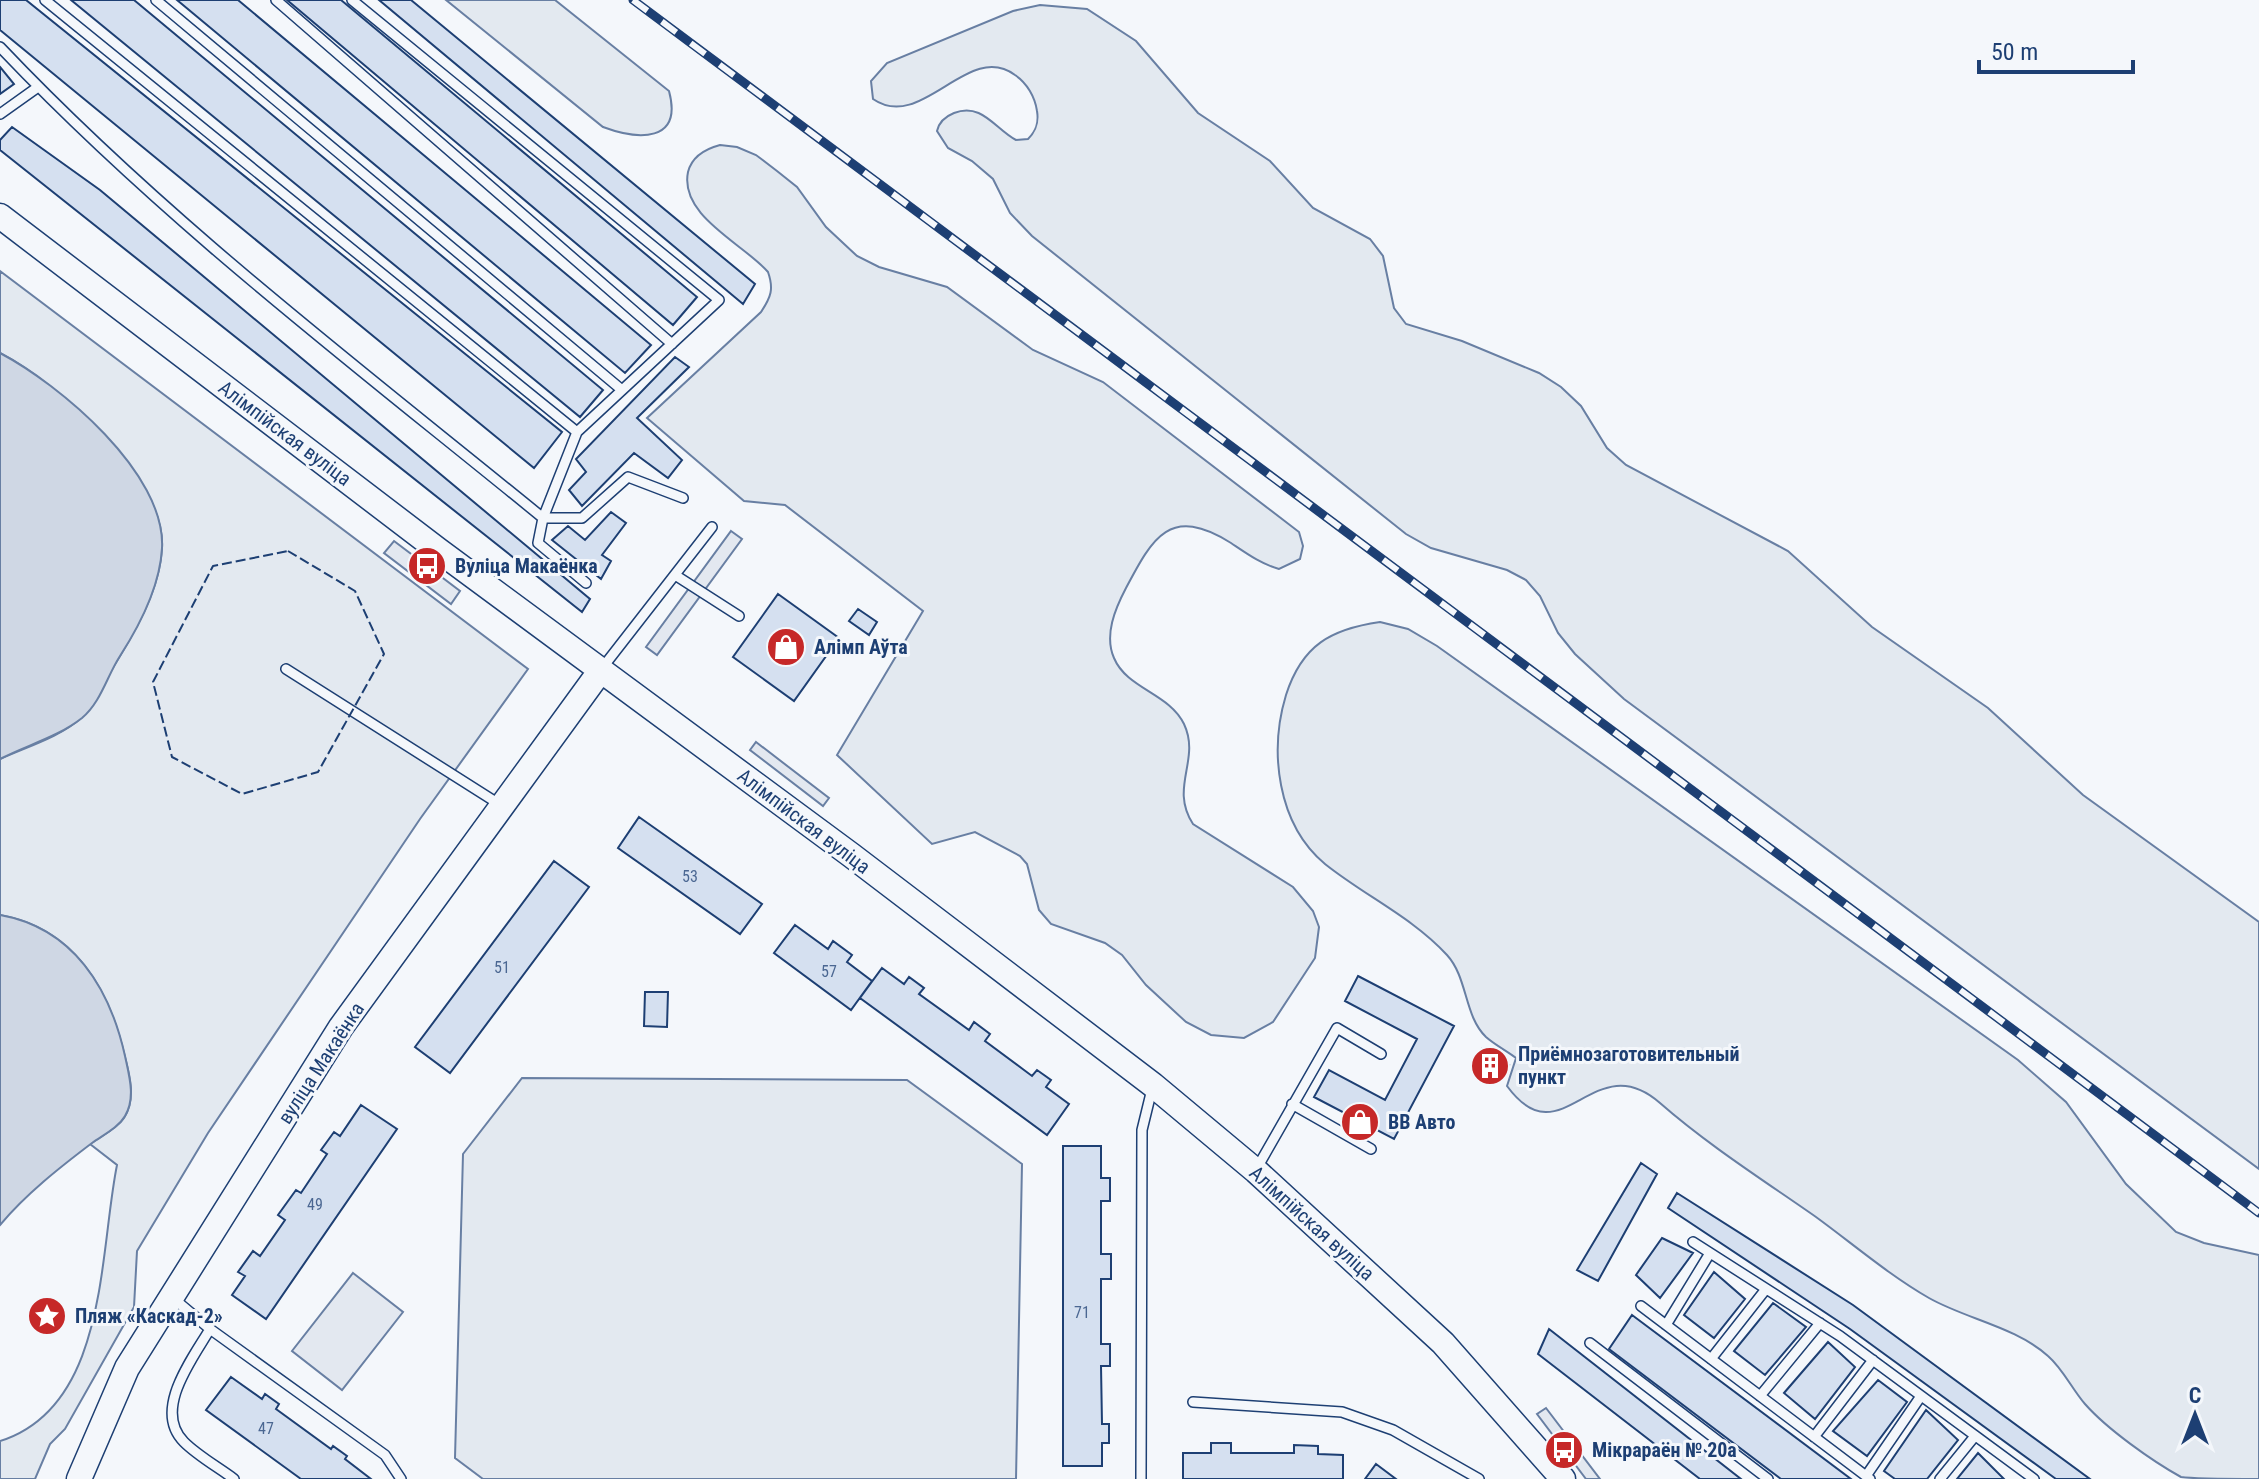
<svg xmlns="http://www.w3.org/2000/svg" width="2259" height="1479" viewBox="0 0 2259 1479" font-family="'Roboto Condensed',sans-serif">
  <style>
    .green { fill: #e3e9f0; stroke: #687fa3; stroke-width: 2 }
    .parking { fill: #e3e8f0; stroke: #687fa3; stroke-width: 2 }
    .water { fill: #cfd7e4; stroke: #687fa3; stroke-width: 2 }
    .building { fill: #d5e0f0; stroke: #1d3f73; stroke-width: 2 }
    .lines { fill: none; stroke-linecap: round; stroke-linejoin: round }
    .service-casing { stroke: #1d3f73; stroke-width: 12 }
    .tertiary-casing { stroke: #1d3f73; stroke-width: 27 }
    .service { stroke: #f4f7fb; stroke-width: 9 }
    .tertiary { stroke: #f4f7fb; stroke-width: 24 }
    .rail-casing { stroke: #1d3f73; stroke-width: 9 }
    .rail { stroke: #f4f7fb; stroke-width: 6; stroke-dasharray: 18; stroke-linecap: butt }
    .fence { stroke: #1d3f73; stroke-width: 2; stroke-dasharray: 10 4; stroke-linecap: butt }
    .labels { text-anchor: middle; dominant-baseline: central; stroke-width: 6; stroke-linejoin: round; paint-order: stroke }
    .number-label { font-size: 16px; fill: #4b6792 }
    .street-label { font-size: 20px; fill: #1d3f73; stroke: #f4f7fb }
    .poi-label { font-size: 20px; font-weight: bold; fill: #1d3f73; stroke: #f4f7fb; text-anchor: start }
  </style>
  <rect width="100%" height="100%" fill="#f4f7fb"/>
  <path class="green" d="M446 0H555L669 91C683 143 638 140 603 127Z
    M1040 5 1087 9 1136 41 1198 113 1270 161 1313 208 1370 239 1383 256 1394 308 1406 324 1462 341 1539 373 1561 387 1581 406 1607 448 1626 465 1788 551 1872 627 1988 708 2083 795 2259 922V1169L1624 699 1575 654 1558 633 1540 596 1526 580 1507 570 1431 548 1406 534 1032 236 1010 213 993 179 972 161 948 148 937 131C939 122 944 117 954 113 982 102 995 129 1016 140L1028 139C1036 131 1039 123 1037 111 1035 97 1027 83 1015 75 968 40 922 133 873 99L871 81 887 63 1013 11Z
    M720 145 737 147 756 155 777 171 797 187 826 227 857 256 879 267 947 287 1033 350 1103 382 1299 532 1303 546 1300 559 1279 569C1261 564 1246 553 1231 543 1170 505 1153 537 1126 588 1115 609 1104 635 1114 658 1127 689 1169 693 1184 724 1201 760 1169 787 1193 824L1293 887 1313 911 1319 927 1315 958 1273 1022 1244 1038 1211 1035 1186 1022 1146 985 1122 955 1105 943 1051 924 1039 910 1027 864 1020 856 975 832 932 844 837 755 923 611 785 505 744 501 647 418 761 312C771 297 774 289 768 272 744 244 679 216 688 172 692 156 705 149 720 145Z
    M0 271 528 669 420 819 208 1133 137 1251 134 1307 65 1429 50 1444 35 1479H0V1441C108 1407 99 1253 117 1165L90 1144C101 1136 117 1129 124 1118 136 1100 130 1076 125 1057 109 989 74 928 0 915V759C26 747 60 737 81 718 97 703 106 678 117 661 137 628 160 588 162 548 166 477 57 383 0 353Z
    M1380 622 1408 629 1437 646 2018 1060 2066 1102 2126 1184 2176 1232 2204 1243 2259 1255V1479C2242 1479 2194 1479 2181 1477 2152 1461 2107 1429 2085 1404 2072 1389 2063 1369 2048 1356 2016 1327 1966 1319 1929 1298 1889 1275 1853 1244 1816 1217 1763 1180 1708 1145 1660 1103 1593 1044 1562 1161 1507 1086L1516 1058C1507 1051 1495 1045 1486 1037 1464 1016 1468 978 1447 955 1412 917 1365 896 1325 864 1277 824 1269 751 1286 695 1302 645 1331 629 1380 622Z
    M522 1078 907 1080 1022 1164 1016 1479H483L455 1458 463 1154Z"/>
  <path class="parking" d="M731 531 742 539 657 655 646 647Z
    M394 541 460 591 451 604 384 553Z
    M756 742 829 798 823 806 750 750Z
    M353 1273 403 1312 342 1390 292 1351Z
    M1546 1408 1600 1479H1586L1537 1414Z"/>
  <path class="water" d="M0 353C59 384 166 473 162 548 160 585 140 625 120 656 107 676 101 702 82 718 58 737 27 745 0 759Z
    M0 915C73 928 110 988 125 1056 129 1075 136 1098 125 1116 118 1128 103 1135 92 1143 59 1168 26 1194 0 1225Z"/>
  <path class="building" d="M0 0H26L562 432 534 468 0 30Z
    M71 0H134L603 390 580 417Z
    M177 0H238L651 345 625 373Z
    M287 0H341L697 297 673 325Z
    M379 0H411L755 284 743 304Z
    M0 67 14 84 0 94Z
    M12 127 100 190 590 599 582 612 0 150V140Z
    M675 357 689 367 637 418 682 460 668 478 634 453 582 506 569 490 586 472 576 459Z
    M611 512 626 523 602 555 611 561 601 579 552 540 568 526 585 540Z
    M778 594 839 638 794 701 733 657Z
    M858 609 877 622 869 635 849 621Z
    M639 817 762 904 740 934 618 848Z
    M554 861 589 887 450 1073 415 1047Z
    M795 925 828 949 833 941 852 955 847 962 872 981 851 1010 774 953Z
    M882 968 904 984 909 977 924 988 919 994 969 1030 974 1022 990 1034 985 1041 1032 1076 1037 1070 1051 1080 1046 1087 1069 1104 1047 1135 860 998Z
    M1358 976 1454 1026 1394 1139 1314 1097 1329 1070 1385 1100 1417 1039 1345 1001Z
    M645 992H668L667 1027 644 1026Z
    M1482 1049 1509 1065 1498 1082 1472 1066Z
    M361 1105 397 1129 266 1319 232 1295 245 1276 238 1272 253 1251 260 1256 285 1220 278 1215 296 1190 301 1193 327 1154 321 1150 334 1132 340 1136Z
    M1063 1146H1101V1178H1110V1201H1101V1254H1111V1279H1101V1344H1110V1366H1101L1102 1424H1109V1443H1102V1466H1063Z
    M1641 1163 1657 1174 1598 1281 1577 1270Z
    M1677 1193 1853 1305 2090 1479H2056L1850 1329 1668 1208Z
    M1662 1238 1693 1253 1660 1298 1636 1275Z
    M1714 1272 1745 1299 1714 1338 1684 1315Z
    M1773 1303 1806 1327 1765 1375 1734 1351Z
    M1632 1315 1851 1479H1781L1609 1349Z
    M1549 1329 1741 1479H1700L1538 1354Z
    M1828 1342 1855 1367 1815 1419 1784 1393Z
    M231 1377 262 1399 265 1394 279 1404 276 1409 331 1449 333 1446 347 1456 345 1459 371 1479H301L206 1410Z
    M1878 1380 1907 1402 1867 1456 1833 1431Z
    M1926 1410 1958 1440 1927 1479H1895L1884 1471Z
    M1211 1443H1231V1453H1294V1445L1318 1446V1454L1343 1455V1479H1183V1453H1211Z
    M1978 1453 2004 1479H1957Z
    M1376 1464 1396 1479H1365Z"/>
  <g class="lines">
    <g class="service-casing">
      <path id="service" d="M45 0 577 432
        M156 0 622 390
        M276 0 672 344
        M352 0 719 300 577 432 543 518 538 543 586 583
        M0 47C165 221 358 367 543 518H582L628 477 683 498
        M0 114 38 87
        M675 575 739 616
        M603 667 712 527
        M286 669 499 804
        M1292 1104 1371 1149
        M1257 1168 1337 1028 1381 1054
        M1693 1242 1840 1336 2034 1479
        M173 1298 210 1329 385 1455 401 1479
        M1641 1306 1870 1479
        M1666 1325 1710 1253
        M210 1329C193 1358 152 1410 184 1442 198 1456 218 1467 234 1479
        M1590 1343 1768 1479
        M1711 1359 1766 1289
        M1760 1396 1820 1323
        M1193 1402 1342 1412 1393 1430 1479 1479
        M1814 1437 1873 1360
        M1866 1476 1921 1396
        M1141 1479 1142 1130 1152 1089
        M1940 1479 1975 1436"/>
    </g>
    <g class="tertiary-casing">
      <path id="tertiary" d="M0 216 438 550 851 855 1153 1085 1256 1171 1443 1343 1563 1479
        M79 1479 127 1368 341 1027 601 670"/>
    </g>
    <use href="#service" class="service"/>
    <use href="#tertiary" class="tertiary"/>
    <g class="rail-casing">
      <path id="rail" d="M633 0 2259 1213"/>
    </g>
    <use href="#rail" class="rail"/>
    <path class="fence" d="M288 551 355 591 384 654 318 772 242 794 172 757 153 682 213 566Z"/>
  </g>
  <defs>
    <g id="bus-disc" transform="scale(2)"><circle r="9.5" fill="#c62828" stroke="#f4f7fb"/><path d="M-5-6H5V4H4V6H2V4H-2V6H-4V4H-5ZM-3.5-4V0h7V-4ZM-3.5 1.2v1.5H-2V1.2ZM2 1.2v1.5H3.5V1.2Z" fill="#fff"/></g>
    <g id="shop-disc" transform="scale(2)"><circle r="9.5" fill="#c62828" stroke="#f4f7fb"/><path d="M-5-2.5h2.3a2.7 3.5 0 0 1 5.4 0H5L5.5 6h-11ZM-1.5-2.5h3a1.5 2.3 0 0 0-3 0Z" fill="#fff"/></g>
    <g id="building-disc" transform="scale(2)"><circle r="9.5" fill="#c62828" stroke="#f4f7fb"/><path d="M-4-6H4V6H1V3H-1V6H-4ZM-2.5-4.3h1.7v1.8h-1.7ZM.8-4.3h1.7v1.8H.8ZM-2.5-1h1.7V.8h-1.7ZM.8-1h1.7V.8H.8Z" fill="#fff"/></g>
    <g id="sight-disc" transform="scale(2)"><circle r="9.5" fill="#c62828" stroke="#f4f7fb"/><path d="M0-6L1.8-2.2L6-1.7L2.9 1.2L3.7 5.4L0 3.3L-3.7 5.4L-2.9 1.2L-6-1.7L-1.8-2.2Z" fill="#fff"/></g>
  </defs>
  <g fill-rule="evenodd">
    <use href="#bus-disc" x="427" y="566"/>
    <use href="#shop-disc" x="786" y="647"/>
    <use href="#building-disc" x="1490" y="1066"/>
    <use href="#shop-disc" x="1360" y="1122"/>
    <use href="#sight-disc" x="47" y="1316"/>
    <use href="#bus-disc" x="1564" y="1450"/>
  </g>
  <g class="labels">
    <g class="number-label">
      <text x="690" y="876">53</text>
      <text x="502" y="967">51</text>
      <text x="829" y="971">57</text>
      <text x="315" y="1204">49</text>
      <text x="1082" y="1312">71</text>
      <text x="266" y="1428">47</text>
    </g>
    <g class="street-label">
      <text transform="translate(285 433) rotate(37)">Алімпійская вуліца</text>
      <text transform="translate(804 821) rotate(37)">Алімпійская вуліца</text>
      <text transform="translate(321 1063) rotate(-57)">вуліца Макаёнка</text>
      <text transform="translate(1312 1223) rotate(42)">Алімпійская вуліца</text>
    </g>
    <g class="poi-label">
      <text x="455" y="566">Вуліца Макаёнка</text>
      <text x="814" y="647">Алімп Аўта</text>
      <text x="1518" y="1054">Приёмнозаготовительный<tspan x="1518" dy="23">пункт</tspan></text>
      <text x="1388" y="1122">ВВ Авто</text>
      <text x="75" y="1316">Пляж «Каскад-2»</text>
      <text x="1592" y="1450">Мікрараён № 20а</text>
    </g>
  </g>
  <g transform="translate(2195 1415)" stroke="#f4f7fb" stroke-width="6" paint-order="stroke">
  <path d="M0-6L14 30L0 20L-14 30Z" fill="#1d3f73"/>
  <text y="-12" font-size="22" font-weight="bold" text-anchor="middle" fill="#1d3f73">С</text>
  </g>
  <path d="M1979 60v12h154v-12" fill="none" stroke="#1d3f73" stroke-width="4"/>
  <text x="1991" y="60" font-size="24" fill="#1d3f73" stroke="#f4f7fb" stroke-width="6" paint-order="stroke">50 m</text>
</svg>
